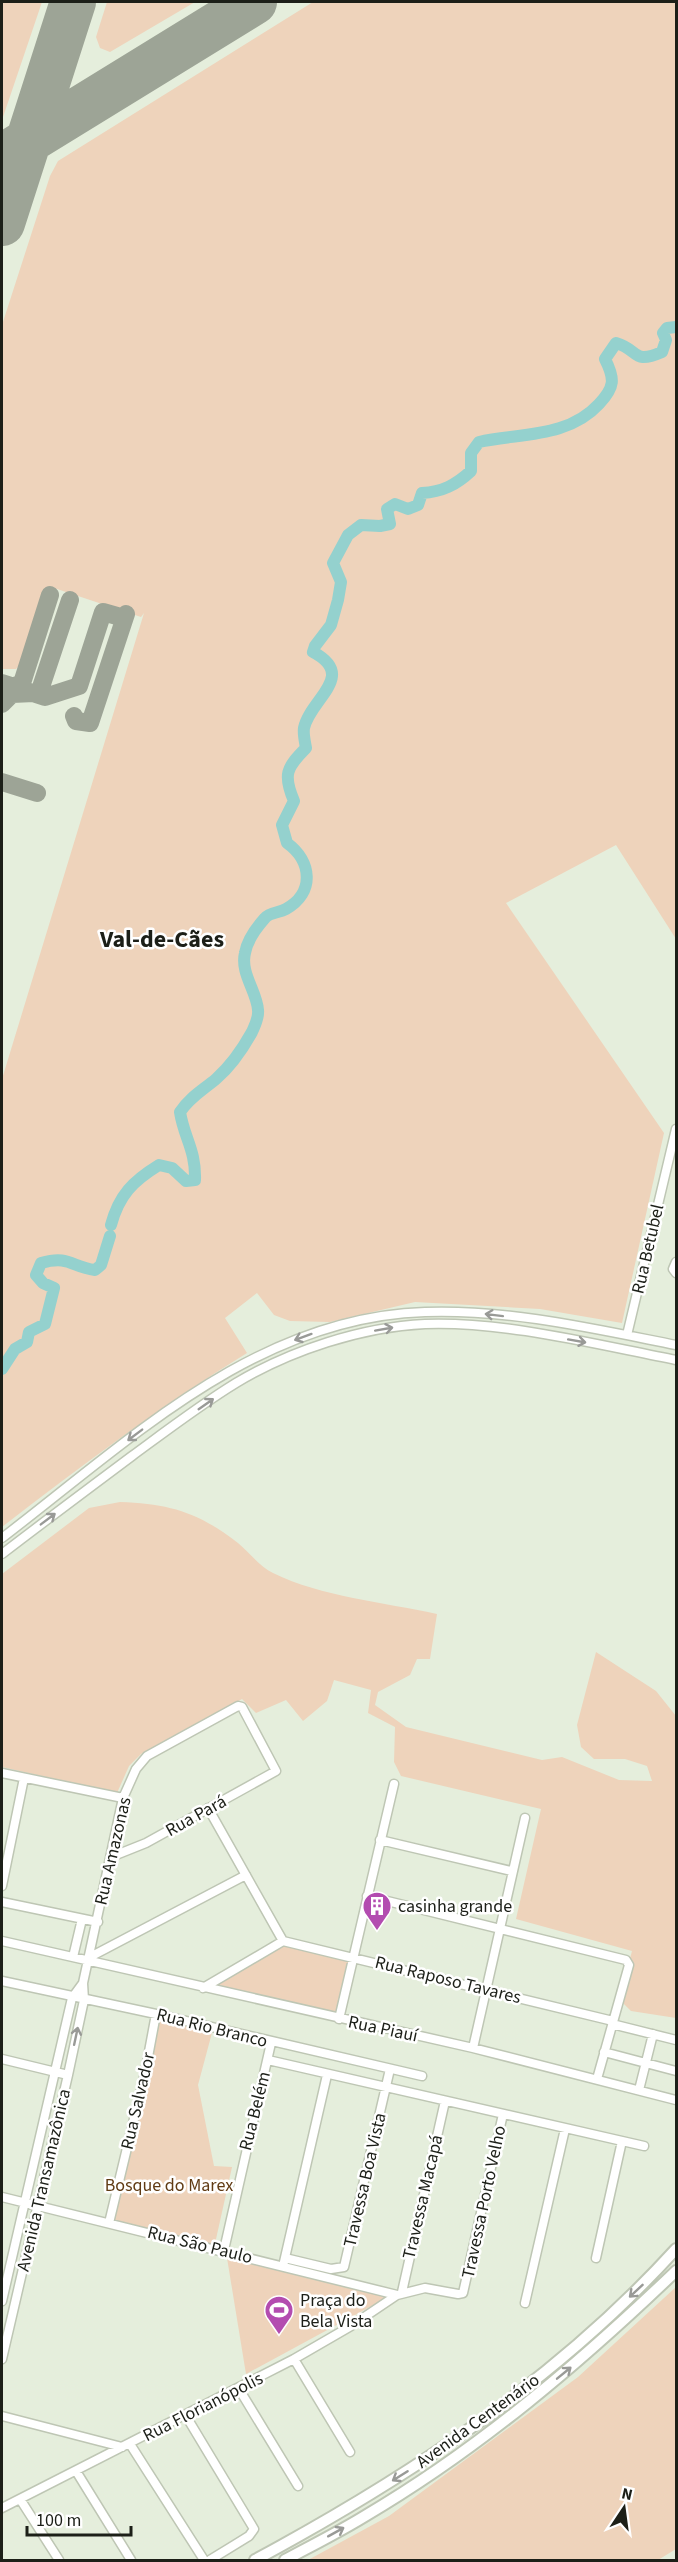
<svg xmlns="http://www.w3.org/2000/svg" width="678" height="2562" viewBox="0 0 678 2562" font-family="'Source Sans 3',sans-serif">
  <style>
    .green { fill: #eed3bb }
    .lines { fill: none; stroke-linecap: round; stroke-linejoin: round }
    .river { stroke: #94d1ce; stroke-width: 12 }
    .taxiway { stroke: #9da496; stroke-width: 18 }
    .runway { stroke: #9da496; stroke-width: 46 }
    .minor-casing { stroke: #bec6b4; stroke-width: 11 }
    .major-casing { stroke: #bec6b4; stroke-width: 14 }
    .minor { stroke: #fff; stroke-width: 8 }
    .major { stroke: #fff; stroke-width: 10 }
    .oneway { stroke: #999a97 }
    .labels { text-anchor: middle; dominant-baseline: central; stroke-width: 5; stroke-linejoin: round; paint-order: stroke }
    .street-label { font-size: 18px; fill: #1c1f18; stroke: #fff }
    .poi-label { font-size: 18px; fill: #1c1f18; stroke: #fff; text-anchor: start }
    .park-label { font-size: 18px; fill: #603b14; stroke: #fff }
    .district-label { font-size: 24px; font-weight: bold; fill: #1c1f18; stroke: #fff }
  </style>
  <rect width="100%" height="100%" fill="#e5eedc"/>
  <path class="green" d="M2 2H42L2 120Z
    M107 2H195L110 52 100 48 96 37Z
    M313 2H676V939L616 845 506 903 664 1133 622 1323 540 1309 415 1302 330 1322 290 1321 274 1315 257 1293 225 1318 247 1353C161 1406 81 1466 2 1527V1079L144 613 141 617 51 587 24 661 16 669H2V325L50 176 58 161Z
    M120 1502C170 1504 198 1512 238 1543 249 1552 260 1567 273 1573 322 1597 383 1602 437 1614L430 1659H417L410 1675 378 1692 375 1705 406 1727 542 1760 562 1757 619 1780 652 1781 647 1766 625 1759H594L581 1747 577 1725 596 1652 656 1691 676 1716V2018L631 2011 619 1999 632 1951 516 1919 541 1809 401 1776 394 1762 395 1727 368 1713 371 1690 334 1680 327 1701 303 1721 286 1700 256 1713 242 1699 141 1754 129 1766 117 1793 2 1767V1574L89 1508Z
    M282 1938 352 1955 337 2018 205 1987Z
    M157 2017 213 2029 198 2085 214 2166 232 2167 214 2248 109 2223Z
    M227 2258 390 2296 246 2374Z
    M676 2287V2549L658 2560H308L389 2516 578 2377Z"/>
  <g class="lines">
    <path class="river" d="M111 1225C119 1195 133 1181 159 1165L172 1168 186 1181 195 1180C196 1150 184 1138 180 1112 190 1097 203 1090 216 1079 232 1065 242 1050 252 1032 255 1025 259 1018 258 1010 257 992 240 973 245 953 247 941 257 927 265 918 270 912 279 913 286 909 315 893 312 861 287 843L282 825 294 801C283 775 286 768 306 748 305 742 303 734 304 728 310 699 358 676 313 652L315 646 331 625 338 600 341 582 333 563 348 535 361 525 380 526 390 524 387 509 395 504 408 509 418 505 422 493C442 492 456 485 471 471V453L479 442C520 433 568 438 599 404 615 387 615 379 605 359L616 343C640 350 632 365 662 352L666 340 663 333 667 328 676 327
      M2 1369 15 1349 27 1342 29 1332 45 1324 54 1288 43 1283 36 1275 41 1263C70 1255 71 1267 95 1270L101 1265 110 1236"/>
    <path class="taxiway" d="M227 17 252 2
      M2 683 45 697 79 686 103 612 124 618
      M12 687 22 683 50 595
      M2 704 12 694 34 693 40 690 70 600
      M74 716 76 721 90 723 126 614
      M2 782 37 793"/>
    <path class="runway" d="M2 157 254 2
      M2 223 73 2"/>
    <g class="minor-casing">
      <path id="minor" d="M676 1262 673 1269 676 1273
        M627 1335 676 1129
        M2 1538C129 1441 256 1317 425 1312 509 1309 595 1329 676 1345
        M2 1554C45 1521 88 1489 132 1456 166 1431 200 1405 236 1383 291 1350 362 1327 425 1324 505 1321 598 1345 676 1360
        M2 1773 123 1798
        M208 1808 283 1941
        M380 1840 511 1871
        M2 1886 24 1778
        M367 1896 626 1960 629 1965 597 2079
        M2 1902 98 1922
        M2 1941 473 2048 676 2100
        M283 1941 613 2021
        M73 1957 82 1919
        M90 1957 246 1875
        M2 1981 156 2014 422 2076
        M203 1988 283 1941
        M339 2019 394 1784
        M612 2024 676 2040
        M473 2048 525 1818
        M604 2052 676 2071
        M2 2059 68 2075
        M268 2060 644 2146
        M639 2090 653 2034
        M2 2197 397 2295
        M109 2223 145 2073 156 2014
        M224 2250 271 2043
        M285 2258 331 2269 344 2267 390 2069
        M596 2258 622 2141
        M284 2262 327 2075
        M402 2292 445 2101
        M2 2301 72 1998 83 1983
        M525 2303 565 2129
        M2 2359 68 2075 84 2000 83 1983 123 1798 136 1769 147 1756 238 1706 242 1707 276 1771 146 1843 111 1857
        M294 2359 350 2452
        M239 2389 298 2486
        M2 2416 122 2447
        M186 2416 254 2529 249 2536 210 2560
        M130 2444 204 2560
        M76 2471 131 2560
        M20 2499 59 2560
        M2 2508 294 2359 351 2326 397 2295 425 2288 458 2294 463 2293 503 2114"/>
    </g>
    <g class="major-casing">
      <path id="major" d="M255 2560C409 2477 558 2379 676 2249
        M285 2560C311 2546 339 2532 365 2516 479 2449 581 2362 676 2271"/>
    </g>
    <use href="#minor" class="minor"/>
    <use href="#major" class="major"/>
  </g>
  <defs><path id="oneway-shaft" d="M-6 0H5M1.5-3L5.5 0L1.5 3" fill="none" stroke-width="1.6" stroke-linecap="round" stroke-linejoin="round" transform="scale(1.5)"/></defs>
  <g class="oneway">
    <use href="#oneway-shaft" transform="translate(494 1315) rotate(-173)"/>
    <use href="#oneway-shaft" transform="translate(384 1329) rotate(-10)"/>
    <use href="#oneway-shaft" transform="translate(303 1337) rotate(160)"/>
    <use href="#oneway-shaft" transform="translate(577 1341) rotate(10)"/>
    <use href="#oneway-shaft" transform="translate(206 1404) rotate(-35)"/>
    <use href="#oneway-shaft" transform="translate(135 1435) rotate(143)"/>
    <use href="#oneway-shaft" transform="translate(48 1519) rotate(-37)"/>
    <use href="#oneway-shaft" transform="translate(76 2036) rotate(-78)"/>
    <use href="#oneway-shaft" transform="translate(636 2291) rotate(137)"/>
    <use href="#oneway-shaft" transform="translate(564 2373) rotate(-39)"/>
    <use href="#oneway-shaft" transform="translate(400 2476) rotate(148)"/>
    <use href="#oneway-shaft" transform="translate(336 2532) rotate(-29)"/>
  </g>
  <defs>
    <g id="building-pin" transform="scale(1.5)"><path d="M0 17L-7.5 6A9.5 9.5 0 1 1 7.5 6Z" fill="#b34cb0" stroke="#fff"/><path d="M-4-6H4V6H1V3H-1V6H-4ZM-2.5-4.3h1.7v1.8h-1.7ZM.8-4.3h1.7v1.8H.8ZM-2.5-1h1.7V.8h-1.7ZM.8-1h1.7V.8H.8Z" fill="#fff"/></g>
    <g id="stadium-pin" transform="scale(1.5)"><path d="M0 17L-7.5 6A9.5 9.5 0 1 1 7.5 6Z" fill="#b34cb0" stroke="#fff"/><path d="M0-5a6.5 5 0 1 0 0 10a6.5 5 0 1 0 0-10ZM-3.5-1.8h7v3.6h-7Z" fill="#fff"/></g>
  </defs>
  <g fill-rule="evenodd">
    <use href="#building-pin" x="377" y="1906"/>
    <use href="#stadium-pin" x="279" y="2310"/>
  </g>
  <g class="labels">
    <g class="street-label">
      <text transform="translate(648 1249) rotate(-77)">Rua Betubel</text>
      <text transform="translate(196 1816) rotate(-29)">Rua Pará</text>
      <text transform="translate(113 1851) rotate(-77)">Rua Amazonas</text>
      <text transform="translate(448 1980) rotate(14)">Rua Raposo Tavares</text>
      <text transform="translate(212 2028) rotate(14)">Rua Rio Branco</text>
      <text transform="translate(383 2029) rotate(12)">Rua Piauí</text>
      <text transform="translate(138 2101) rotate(-77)">Rua Salvador</text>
      <text transform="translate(255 2111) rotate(-76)">Rua Belém</text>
      <text transform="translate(44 2180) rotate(-77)">Avenida Transamazônica</text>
      <text transform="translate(365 2180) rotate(-77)">Travessa Boa Vista</text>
      <text transform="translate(423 2197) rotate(-77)">Travessa Macapá</text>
      <text transform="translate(484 2202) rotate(-78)">Travessa Porto Velho</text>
      <text transform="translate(200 2245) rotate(14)">Rua São Paulo</text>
      <text transform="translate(203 2407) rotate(-27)">Rua Florianópolis</text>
      <text transform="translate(478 2421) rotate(-36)">Avenida Centenário</text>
    </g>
    <g class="poi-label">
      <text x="398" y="1906">casinha grande</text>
      <text x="300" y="2300">Praça do<tspan x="300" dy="21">Bela Vista</tspan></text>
    </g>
    <g class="park-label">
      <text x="169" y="2185">Bosque do Marex</text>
    </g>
    <g class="district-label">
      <text x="162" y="939">Val-de-Cães</text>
    </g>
  </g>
  <rect width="678" height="2562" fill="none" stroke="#1c1f18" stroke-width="6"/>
  <g transform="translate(624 2508) rotate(13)" stroke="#ffffff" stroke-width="4.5" paint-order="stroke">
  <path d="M0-4.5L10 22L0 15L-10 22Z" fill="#1c1f18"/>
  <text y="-9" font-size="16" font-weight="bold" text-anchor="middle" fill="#1c1f18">N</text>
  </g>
  <path d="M27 2526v9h104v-9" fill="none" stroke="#1c1f18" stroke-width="3"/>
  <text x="36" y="2526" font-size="18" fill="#1c1f18" stroke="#ffffff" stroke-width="4.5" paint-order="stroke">100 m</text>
</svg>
